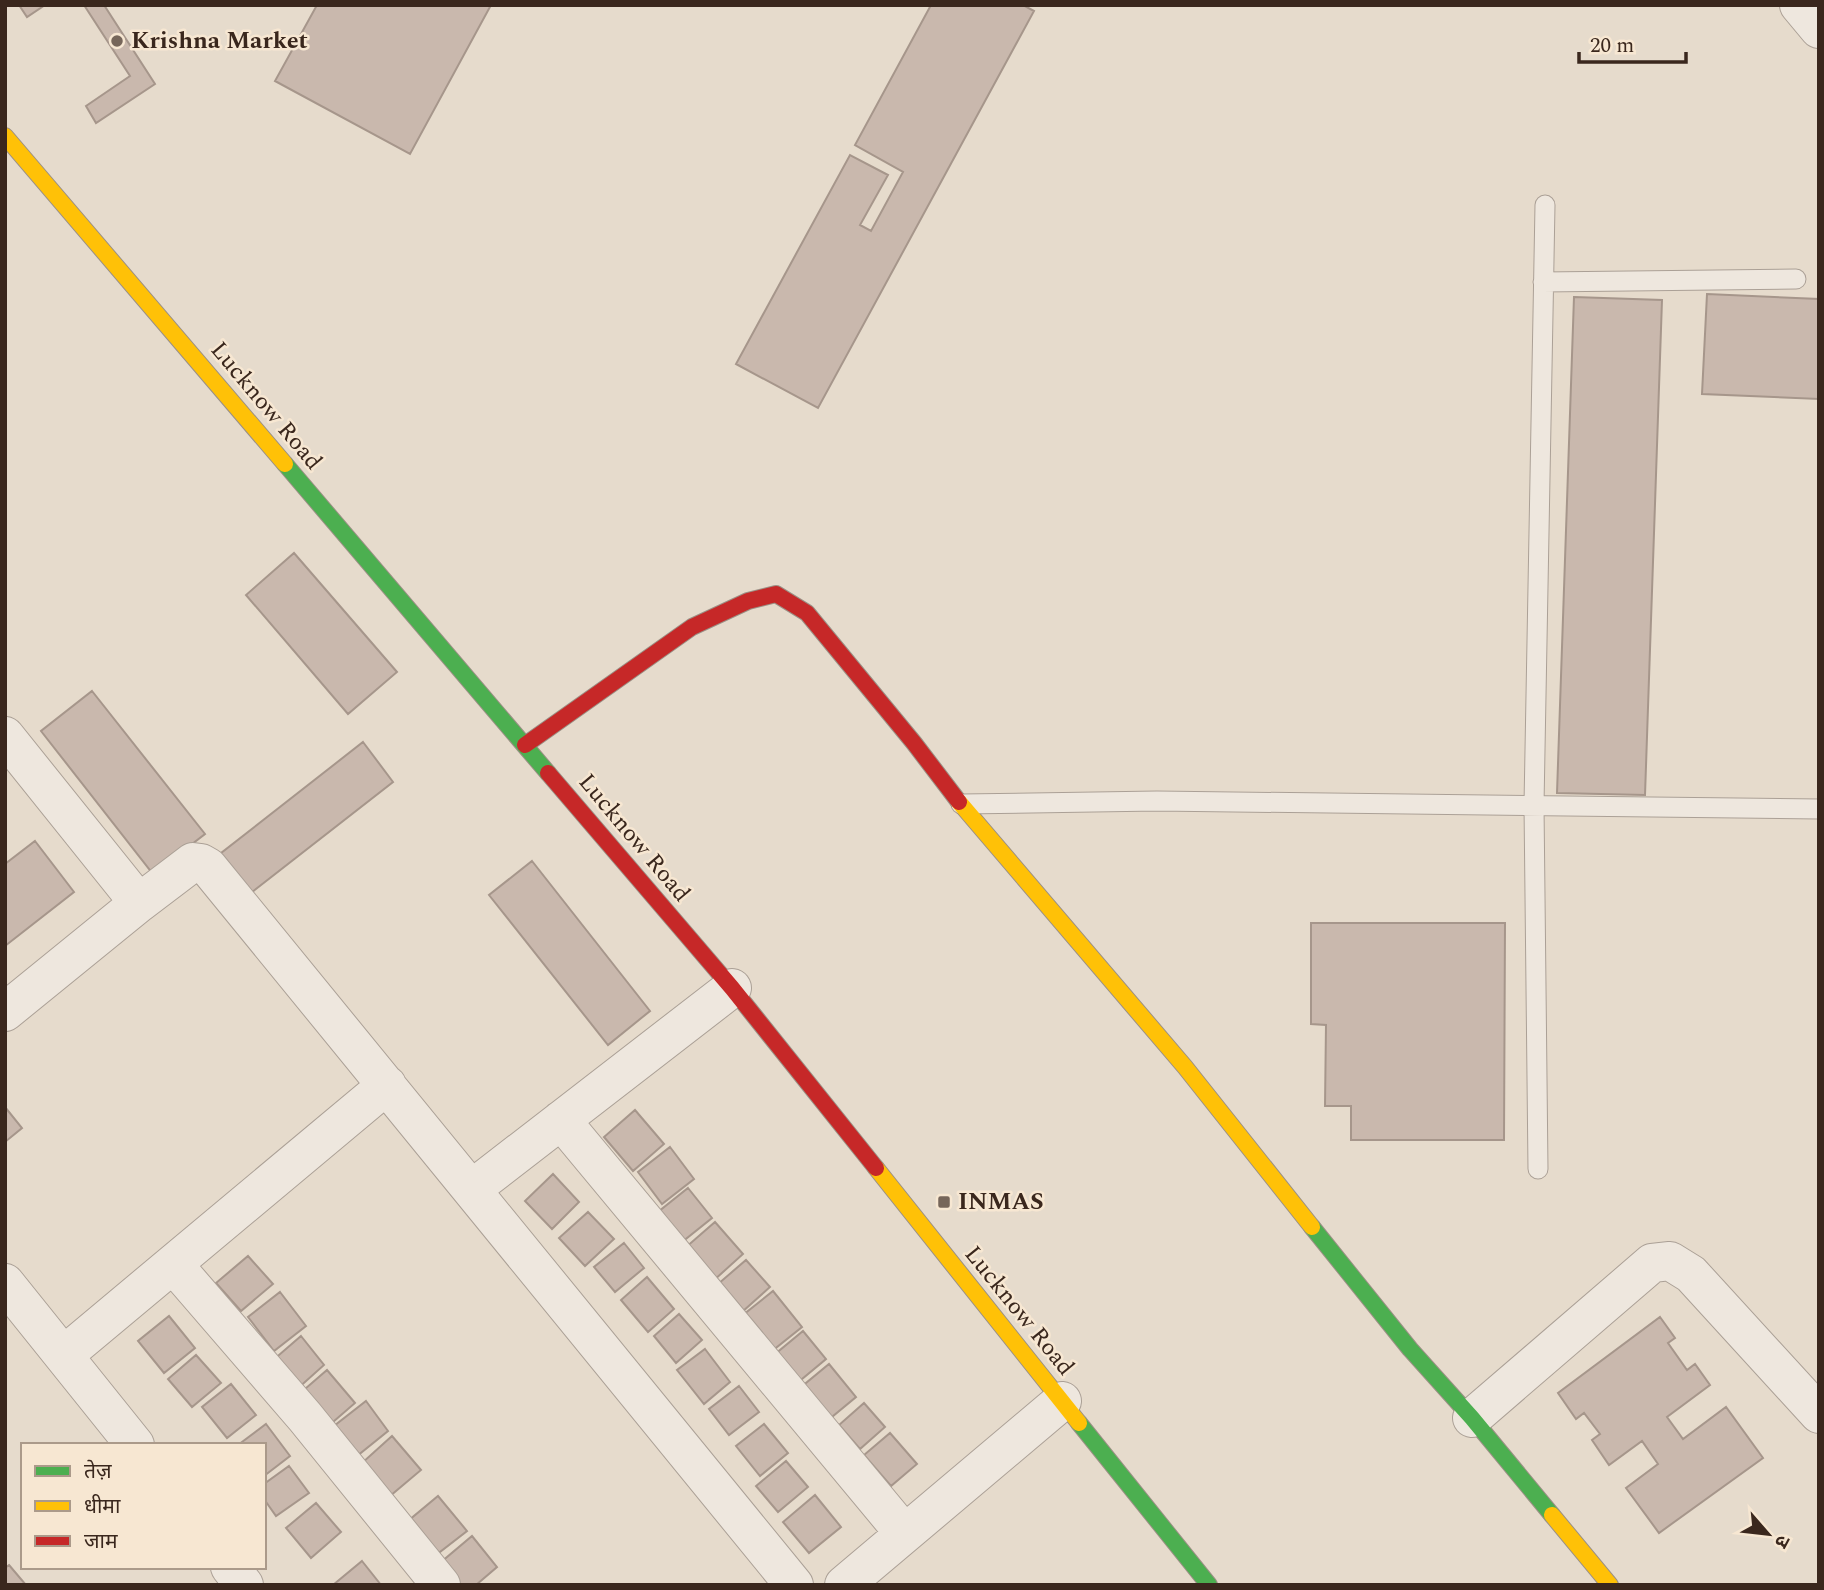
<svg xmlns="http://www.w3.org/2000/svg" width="1824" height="1590" viewBox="0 0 1824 1590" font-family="Spectral,'Noto Sans Devanagari',serif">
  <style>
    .building { fill: #c9b8ad; stroke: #a6968b; stroke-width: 2 }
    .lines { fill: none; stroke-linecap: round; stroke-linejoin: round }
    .lane-casing { stroke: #aba096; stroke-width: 21 }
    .street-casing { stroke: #aba096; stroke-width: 40 }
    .fast-casing { stroke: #9b9085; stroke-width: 18 }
    .slow-casing { stroke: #9b9085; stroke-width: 18 }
    .jam-casing { stroke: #9b9085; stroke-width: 18 }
    .lane { stroke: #eee7de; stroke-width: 19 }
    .street { stroke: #eee7de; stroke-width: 38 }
    .fast { stroke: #4caf50; stroke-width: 16 }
    .slow { stroke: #ffc107; stroke-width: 16 }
    .jam { stroke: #c62828; stroke-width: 16 }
    .poi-dot { fill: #76665a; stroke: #f7e7d2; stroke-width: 2.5 }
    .labels { text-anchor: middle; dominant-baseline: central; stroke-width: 5; stroke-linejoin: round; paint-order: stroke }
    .poi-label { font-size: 24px; font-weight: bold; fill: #3a271d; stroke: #f7e7d2; text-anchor: start }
    .street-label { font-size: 24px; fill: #3a271d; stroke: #f7e7d2 }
  </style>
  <rect width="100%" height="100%" fill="#e6dbcc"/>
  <path class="building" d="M19 5H45L27 17Z
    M84 5H104L155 84 96 123 86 106 130 76Z
    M317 5H491L410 154 275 81Z
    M931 5H1023L1034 11 818 408 736 364 850 155 888 175 860 225 871 231 903 172 855 145Z
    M1707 294 1819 299V399L1702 394Z
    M1574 297 1662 300 1645 795 1557 793Z
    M294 553 397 672 348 714 246 595Z
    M92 691 205 834 153 874 41 731Z
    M363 742 393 782 247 896 216 857Z
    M35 841 74 892 5 946V864Z
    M532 861 650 1011 608 1045 489 895Z
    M1311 923H1505L1504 1140H1351V1106H1325L1326 1025 1311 1024Z
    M5 1107 22 1128 5 1142Z
    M635 1110 664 1144 633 1171 604 1137Z
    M670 1147 694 1179 662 1204 638 1172Z
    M553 1174 579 1202 552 1229 525 1201Z
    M688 1188 712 1218 682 1242 658 1212Z
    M588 1212 614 1239 585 1266 559 1238Z
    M715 1222 743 1254 713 1281 685 1248Z
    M624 1243 644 1268 615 1292 594 1267Z
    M248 1256 273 1284 241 1311 216 1283Z
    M746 1260 770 1287 742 1312 718 1284Z
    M647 1277 674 1309 648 1332 621 1300Z
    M773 1291 802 1327 772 1351 743 1315Z
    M280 1292 306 1326 274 1351 248 1317Z
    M679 1314 702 1340 676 1363 654 1336Z
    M169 1316 195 1348 164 1373 138 1341Z
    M1660 1317 1675 1338 1668 1343 1687 1370 1695 1364 1710 1385 1667 1417 1683 1439 1726 1407 1763 1458 1659 1533 1626 1488 1658 1464 1642 1441 1609 1465 1592 1440 1600 1434 1584 1413 1576 1419 1558 1393Z
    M803 1331 826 1359 796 1384 774 1355Z
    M301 1336 324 1365 296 1390 272 1361Z
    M705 1349 730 1382 704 1404 677 1370Z
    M196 1355 221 1383 192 1407 168 1379Z
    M829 1364 856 1397 827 1421 800 1388Z
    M327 1370 355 1403 326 1428 298 1395Z
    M231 1384 256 1415 227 1438 202 1407Z
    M739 1386 759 1412 729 1435 709 1409Z
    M366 1401 388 1431 357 1456 334 1426Z
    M864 1403 885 1427 860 1449 839 1425Z
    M266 1424 290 1456 264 1476V1445H238Z
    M764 1424 788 1453 760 1476 736 1446Z
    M890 1433 917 1464 891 1486 864 1455Z
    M392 1436 421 1470 390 1496 362 1463Z
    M786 1461 808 1487 778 1512 756 1486Z
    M289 1466 309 1493 276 1516 264 1499V1484Z
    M815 1495 841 1527 809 1553 783 1522Z
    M438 1496 467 1531 436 1555 408 1521Z
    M316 1503 341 1532 311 1558 286 1528Z
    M472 1536 497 1567 476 1585H457L440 1563Z
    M362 1561 381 1585H333Z
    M9 1565 26 1585H5V1568Z"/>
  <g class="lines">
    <g class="lane-casing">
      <path id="lane" d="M1543 282 1796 279
        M961 804 1157 801 1819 809
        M1538 1169 1534 805 1545 205"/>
    </g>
    <g class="street-casing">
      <path id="street" d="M1799 5 1819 29
        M5 736 139 903
        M5 1012 139 903 193 862 201 863 208 867 794 1585
        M561 1120 904 1533
        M472 1189 732 988
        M173 1264 305 1417 441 1585
        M5 1283 135 1445
        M64 1355 387 1085
        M1472 1418 1652 1263 1670 1261 1691 1274 1819 1414
        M230 1567 244 1585
        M844 1585 1062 1401"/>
    </g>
    <g class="fast-casing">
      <path id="fast" d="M285 464 548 773
        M1312 1227 1410 1349 1472 1418 1552 1515
        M1079 1423 1209 1585"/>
    </g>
    <g class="slow-casing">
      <path id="slow" d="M5 136 285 464
        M959 802 1185 1067 1312 1227
        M876 1168 1079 1423
        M1552 1515 1610 1585"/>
    </g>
    <g class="jam-casing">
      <path id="jam" d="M525 745 692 627 748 601 776 594 807 613 914 743 959 802
        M548 773 732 988 876 1168"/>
    </g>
    <use href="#lane" class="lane"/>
    <use href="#street" class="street"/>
    <use href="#fast" class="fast"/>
    <use href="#slow" class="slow"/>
    <use href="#jam" class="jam"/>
  </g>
  <g class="poi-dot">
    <circle cx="117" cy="41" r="7"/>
    <rect x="937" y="1195" width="14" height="14" rx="3.5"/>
  </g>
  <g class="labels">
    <g class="poi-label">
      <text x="131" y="41">Krishna Market</text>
      <text x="958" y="1202">INMAS</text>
    </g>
    <g class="street-label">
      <text transform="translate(266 406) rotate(50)">Lucknow Road</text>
      <text transform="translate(634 838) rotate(50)">Lucknow Road</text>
      <text transform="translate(1019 1311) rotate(51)">Lucknow Road</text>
    </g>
  </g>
  <rect width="1824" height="1590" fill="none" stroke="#3a271d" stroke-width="14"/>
  <rect x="21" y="1443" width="245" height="126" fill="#f7e7d2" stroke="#ab9a8a" stroke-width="2"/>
  <rect x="35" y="1466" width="35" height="10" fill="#4caf50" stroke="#ab9a8a" stroke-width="2"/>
  <text x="84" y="1478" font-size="21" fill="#3a271d">तेज़</text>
  <rect x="35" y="1501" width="35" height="10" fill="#ffc107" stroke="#ab9a8a" stroke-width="2"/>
  <text x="84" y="1513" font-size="21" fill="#3a271d">धीमा</text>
  <rect x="35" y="1536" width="35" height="10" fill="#c62828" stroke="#ab9a8a" stroke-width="2"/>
  <text x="84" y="1548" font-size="21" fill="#3a271d">जाम</text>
  <g transform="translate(1768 1534) rotate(118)" stroke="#f7e7d2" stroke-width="5" paint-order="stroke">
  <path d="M0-5L12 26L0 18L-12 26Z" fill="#3a271d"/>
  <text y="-10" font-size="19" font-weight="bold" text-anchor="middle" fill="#3a271d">उ</text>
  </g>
  <path d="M1579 52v10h107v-10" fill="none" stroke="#3a271d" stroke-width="3.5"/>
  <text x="1590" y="52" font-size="21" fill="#3a271d" stroke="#f7e7d2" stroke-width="5" paint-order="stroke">20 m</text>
</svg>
